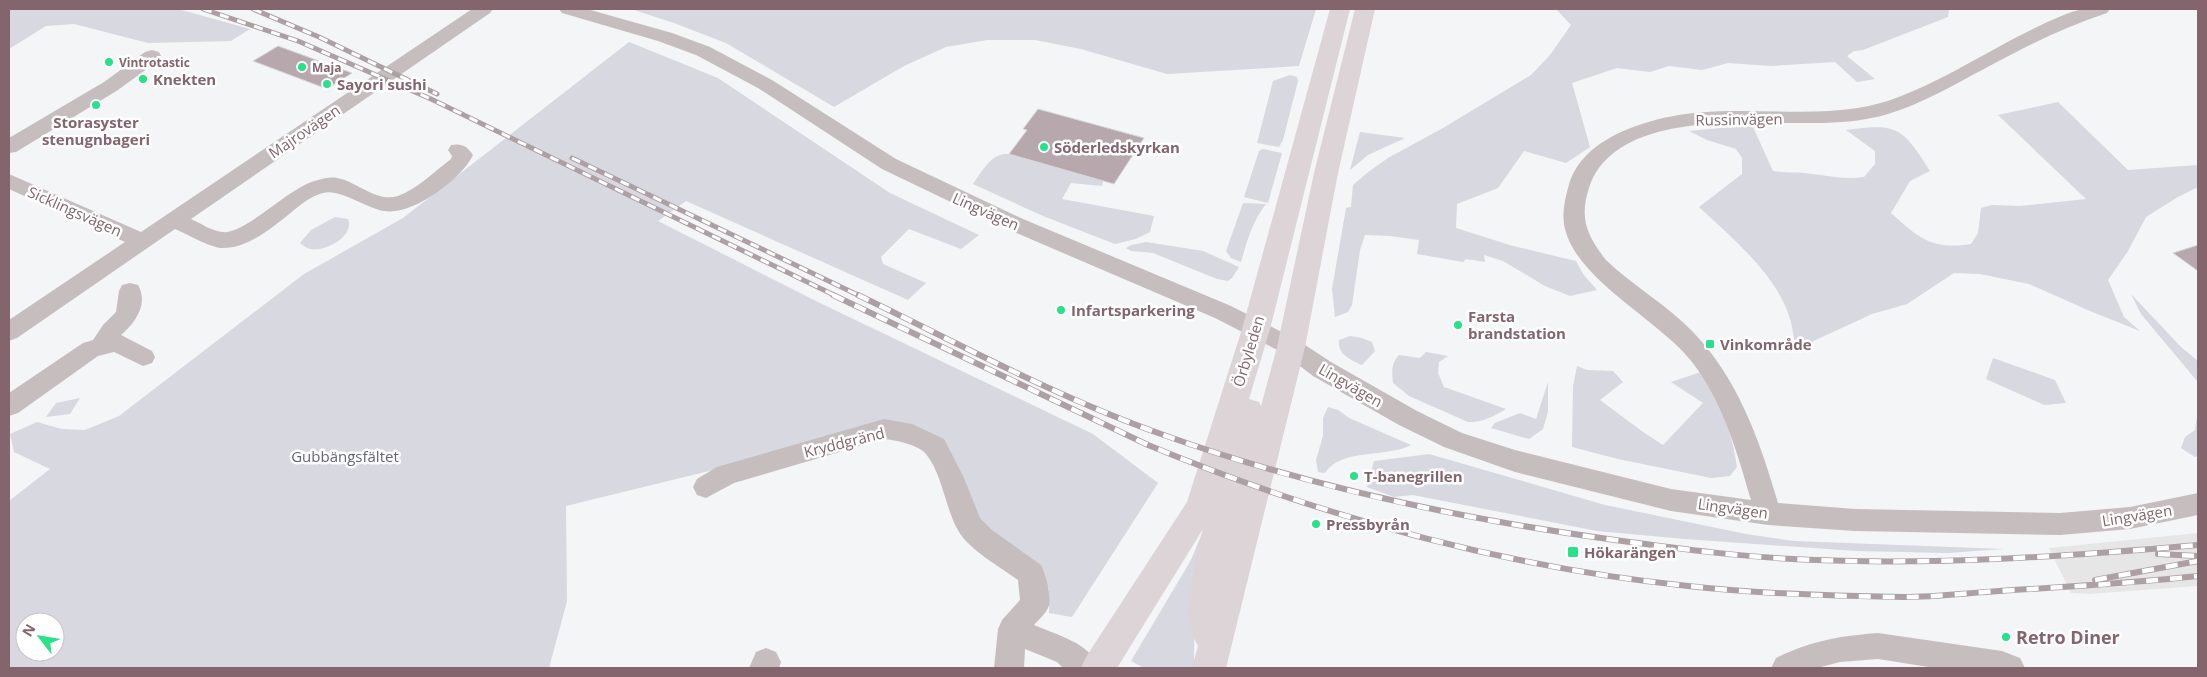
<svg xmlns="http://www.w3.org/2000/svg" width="2207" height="677" viewBox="0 0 2207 677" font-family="'Open Sans',sans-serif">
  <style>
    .built { fill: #e6e6e7 }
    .green { fill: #d7d8e0; fill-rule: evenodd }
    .building { fill: #b6a8ac; stroke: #d6d7d8 }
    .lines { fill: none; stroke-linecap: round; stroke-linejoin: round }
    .minor { fill: #c6bdbf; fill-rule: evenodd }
    .major { fill: #dcd4d6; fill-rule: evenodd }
    .rail-far1-casing { stroke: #ada0a4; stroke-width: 5 }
    .rail-casing { stroke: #ada0a4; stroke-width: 6 }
    .rail-far1 { stroke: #fff; stroke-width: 3; stroke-dasharray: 9; stroke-linecap: butt }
    .rail { stroke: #fff; stroke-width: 4.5; stroke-dasharray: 12; stroke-linecap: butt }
    .poi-dot { fill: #27e289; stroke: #fff; stroke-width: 2 }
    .labels { text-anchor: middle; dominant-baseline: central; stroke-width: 5; stroke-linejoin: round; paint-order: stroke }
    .far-poi-label { font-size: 12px; font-weight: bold; fill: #84656d; stroke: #fff; text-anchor: start }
    .poi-label { font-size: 15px; font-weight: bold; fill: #84656d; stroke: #fff; text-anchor: start }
    .street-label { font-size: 15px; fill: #84656d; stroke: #fff }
    .park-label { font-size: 15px; fill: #66647b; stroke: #fff }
    .near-poi-label { font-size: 18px; font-weight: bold; fill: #84656d; stroke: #fff; text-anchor: start }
  </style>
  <rect width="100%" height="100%" fill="#f3f5f6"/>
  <path class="built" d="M2198 533V586L2089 594 2071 593 2049 548Z"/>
  <path class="green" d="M9 9H178L250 29 231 41 148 43 74 24 46 26 9 49Z
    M631 9H1316L1299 66 1167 74 1081 49 1035 40H987L946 47 904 66 834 107 726 43 674 23Z
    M1556 9H1949L1948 17 1863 50 1854 51 1847 56 1875 79 1857 82 1835 62 1772 66 1728 63 1702 70 1669 66 1650 72 1617 68 1572 83 1590 147 1566 163 1524 151 1498 188 1457 204 1456 228 1513 246 1576 261 1583 274 1597 290 1570 296 1545 286 1503 261 1484 255 1485 262 1466 259 1463 262 1417 254 1419 240 1390 236 1365 235 1360 250 1352 305 1348 312 1335 317 1332 289 1346 208 1351 207 1353 185 1367 173 1388 158 1443 128 1531 75 1550 55 1571 25Z
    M629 42 718 78 890 193 979 235 961 249 909 229 881 257 883 264 926 283 908 300 686 201 658 221 820 303 1093 434 1158 483 1072 617 1049 613V589L1040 574 984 532 948 458 896 425 566 506 567 601 549 668H9V501L50 469 14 452 10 434 37 422 62 429 85 430 119 416 304 274 403 218ZM25 622H55V652H25Z
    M1290 75 1297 77 1298 81 1283 140 1279 147 1257 143 1273 81Z
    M2058 102 2128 170 2198 165V187L2178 197 2146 217 2128 251 2108 280 2124 317 2140 331 2090 311 2029 284 1980 274 1954 273 1907 304 1872 314 1796 349C1794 340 1793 331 1791 322 1778 275 1733 239 1699 207L1742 174V158L1736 149 1707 140 1689 131 1731 127H1753L1773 171C1784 173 1793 172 1804 173 1825 175 1843 180 1864 177L1875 164V151L1846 130C1898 123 1902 127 1930 171L1910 181 1891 213C1919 238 1931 250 1971 244L1978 233 1981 208 1992 205 2020 206 2086 199 1998 115Z
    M1360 132 1405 138 1368 155 1350 170Z
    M1263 149 1282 153 1268 203 1244 197 1259 151Z
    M1003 154H1009L1103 181 1102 186 1071 183 1062 199 1154 216 1150 232 1136 239 1115 244 1043 216 973 184C981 173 988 158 1003 154Z
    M1243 203 1266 204C1252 222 1247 241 1241 262L1231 258 1226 251Z
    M335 217 348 219C355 236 325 252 310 249 307 248 302 245 300 243L311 230Z
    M1146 242 1203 251 1239 267 1232 278 1228 281 1217 279 1153 253 1131 251 1126 248 1131 245Z
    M2131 294 2181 347 2198 361V400L2197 381 2141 314Z
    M1350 336 1362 338 1372 342 1375 351 1362 365C1351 360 1337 354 1339 340Z
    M1426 352 1448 356 1439 362 1438 373 1444 387 1506 409C1494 416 1482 423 1468 422L1409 396 1393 383C1392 371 1391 364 1399 355L1420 358Z
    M1993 358 2055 380 2066 403 2044 405 1986 379Z
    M1577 366 1587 370 1613 371 1623 382 1600 400 1643 432 1663 445 1703 403 1671 382 1701 372C1720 394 1733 437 1737 467L1730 476 1711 478 1618 459 1572 447 1573 386Z
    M1548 382V412L1543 429 1529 439 1491 428 1495 423 1520 413 1536 419Z
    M80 398 70 414 46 417 56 403Z
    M1328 407 1338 410 1349 418 1411 445C1387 458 1340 448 1325 473L1318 472 1316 460 1323 436V418Z
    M2198 410V456L2195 457 2181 448 2185 437 2195 430Z
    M1429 454 1605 505 1746 534 1794 541 2004 549 1948 553 1856 551 1685 539 1597 531 1413 495 1394 497 1367 487 1374 461Z
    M1205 526 1195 580 1194 668H1144L1131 661 1191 560Z"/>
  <path class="building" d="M278 46 352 73 327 89 253 61Z
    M1038 109 1144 138 1114 184 1009 154 1027 130 1023 129Z
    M2198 245V271L2173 253Z"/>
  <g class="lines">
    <path class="minor" d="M472 9H493L490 13 191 219C200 223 212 231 222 232 246 235 289 186 318 180 324 178 331 177 337 178 356 181 377 203 398 196 417 189 434 172 451 159L452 156 448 150 451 145C462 143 467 146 473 155 462 179 412 216 384 211 366 208 339 188 323 193 310 196 299 206 288 215 270 229 247 249 221 248 209 247 187 234 175 229L17 338 9 341V320L125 242 9 189V174L141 232Z
      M559 9H587L672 33 710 47 772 80 896 159 1023 219 1231 306 1299 341 1331 362 1417 411 1462 433 1515 450 1671 489 1751 500C1737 452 1723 402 1692 362 1659 319 1573 279 1564 224 1562 210 1566 195 1570 181 1584 143 1627 127 1663 118 1728 103 1793 118 1858 108 1915 100 1982 53 2035 28 2050 21 2069 11 2085 9 2093 8 2102 9 2110 9L2107 13C2064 27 2024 47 1984 69 1953 85 1922 104 1888 114 1864 121 1839 123 1814 123 1750 124 1615 109 1589 188 1579 218 1587 236 1606 260 1633 286 1666 304 1692 331 1738 378 1760 441 1778 503L1855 509 2060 513 2130 507 2198 493V515L2130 529 2060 535 1855 531 1768 525 1671 511 1515 472 1444 447 1399 425 1313 376 1283 353 1215 318 1007 229 882 169 758 88 696 55 658 41 562 13Z
      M152 50 159 52 161 56 159 60 118 90 16 152 9 153V138L104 82 145 52Z
      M130 283 138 285C149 304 135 323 121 335L152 351 155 357 152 363 143 366 114 352 98 356 18 413 9 416V393L83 343 93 340 103 325 116 312 119 291 122 285Z
      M884 419 912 424 944 439 964 478 980 518 992 530 1041 565C1046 575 1051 594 1049 605 1047 613 1039 619 1034 625 1057 635 1090 643 1100 668H1063L1057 662 1025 649 1024 668H994L998 629 1002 620 1020 600 1018 580C1000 567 970 550 959 532 945 509 943 475 926 454 919 445 895 440 884 439L734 483 706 498 697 495 693 487 697 479 717 467Z
      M1878 633 2002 651 2020 658 2025 668H1935L1878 659 1840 662 1817 668H1771L1776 658C1811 641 1839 636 1878 633Z
      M766 648 776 652 781 662 779 668H749L756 652Z"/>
    <path class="major" d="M1330 9H1350L1270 329 1249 399 1259 402 1261 406 1277 347 1314 173 1355 9H1375L1338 173 1305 347 1226 668H1192L1198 646 1193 636 1188 613 1195 560 1203 529 1117 668H1081L1086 657 1187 502 1242 329Z"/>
    <g class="rail-far1-casing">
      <path id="rail-far1" d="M203 9 298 41 431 99 836 296
        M253 9 319 37 437 94
        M572 158 860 296"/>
    </g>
    <g class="rail-casing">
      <path id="rail" d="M833 295 1148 445C1320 516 1503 567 1688 586 1759 594 1831 596 1903 597 1935 597 1967 593 1999 591 2066 587 2132 583 2198 576
        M858 295C958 343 1056 397 1161 434 1308 487 1461 519 1615 540 1681 549 1748 558 1816 560 1943 565 2071 556 2198 545
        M2158 554 2198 556
        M2095 580 2198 561"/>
    </g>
    <use href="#rail-far1" class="rail-far1"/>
    <use href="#rail" class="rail"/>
  </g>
  <g class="poi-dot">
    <circle cx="109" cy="62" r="5"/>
    <circle cx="302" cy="67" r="5"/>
    <circle cx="143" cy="79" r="5"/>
    <circle cx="327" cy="84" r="5"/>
    <circle cx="96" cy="105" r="5"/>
    <circle cx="1044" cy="147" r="5"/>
    <circle cx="1061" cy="310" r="5"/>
    <circle cx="1458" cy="325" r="5"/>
    <rect x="1705" y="339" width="10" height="10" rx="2.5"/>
    <circle cx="1354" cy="476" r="5"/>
    <circle cx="1316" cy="524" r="5"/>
    <rect x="1567" y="546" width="12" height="12" rx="2.5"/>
    <circle cx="2006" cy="637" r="5"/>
  </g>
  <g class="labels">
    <g class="far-poi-label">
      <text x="119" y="62">Vintrotastic</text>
      <text x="312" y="67">Maja</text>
    </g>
    <g class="poi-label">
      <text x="153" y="79">Knekten</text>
      <text x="337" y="84">Sayori sushi</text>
      <text x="96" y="122" text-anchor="middle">Storasyster<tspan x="96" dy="17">stenugnbageri</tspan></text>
      <text x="1054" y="147">Söderledskyrkan</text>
      <text x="1071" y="310">Infartsparkering</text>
      <text x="1468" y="316">Farsta<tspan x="1468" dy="17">brandstation</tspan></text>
      <text x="1720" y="344">Vinkområde</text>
      <text x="1364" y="476">T-banegrillen</text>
      <text x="1326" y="524">Pressbyrån</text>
      <text x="1584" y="552">Hökarängen</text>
    </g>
    <g class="street-label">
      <text transform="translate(1739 119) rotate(-1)">Russinvägen</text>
      <text transform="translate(304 131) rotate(-34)">Majrovägen</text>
      <text transform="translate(75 211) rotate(24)">Sicklingsvägen</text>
      <text transform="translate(986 211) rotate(24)">Lingvägen</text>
      <text transform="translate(1248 351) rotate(-73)">Örbyleden</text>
      <text transform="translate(1351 385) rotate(30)">Lingvägen</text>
      <text transform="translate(844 442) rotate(-14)">Kryddgränd</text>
      <text transform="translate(1733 508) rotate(8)">Lingvägen</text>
      <text transform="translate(2137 515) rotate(-9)">Lingvägen</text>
    </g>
    <g class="park-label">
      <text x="345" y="456">Gubbängsfältet</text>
    </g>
    <g class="near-poi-label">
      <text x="2016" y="637">Retro Diner</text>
    </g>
  </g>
  <rect width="2207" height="677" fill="none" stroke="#84656d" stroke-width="20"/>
  <g transform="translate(40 637) rotate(301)"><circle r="24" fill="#ffffff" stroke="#cec1c5"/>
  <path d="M0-4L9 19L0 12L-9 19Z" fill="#27e289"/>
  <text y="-8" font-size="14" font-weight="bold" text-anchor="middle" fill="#84656d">N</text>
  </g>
</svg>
